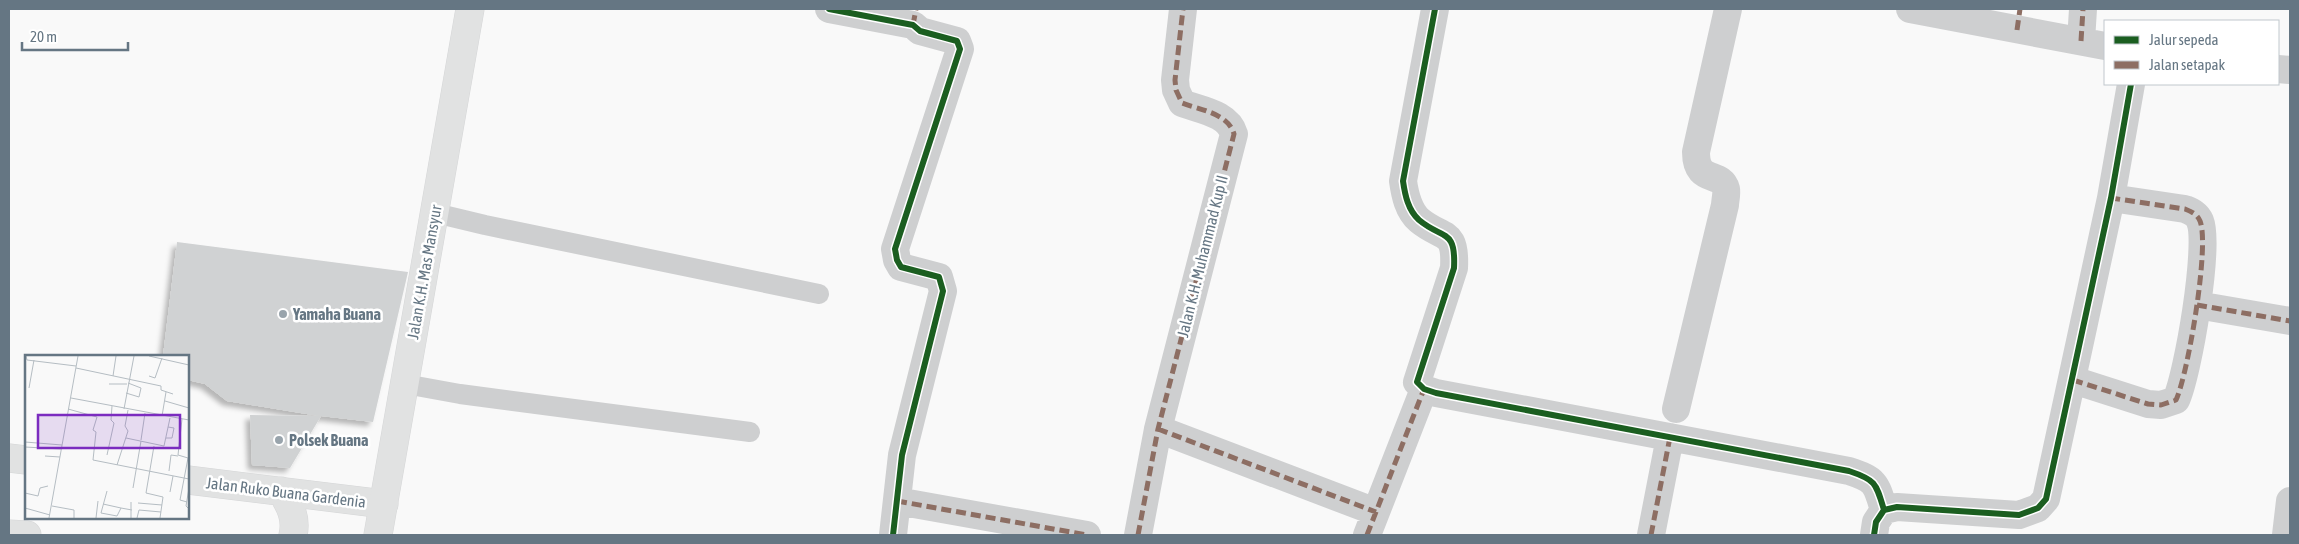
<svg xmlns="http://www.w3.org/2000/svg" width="2299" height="544" viewBox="0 0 2299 544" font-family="'Asap Condensed',sans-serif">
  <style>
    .building { fill: #d0d2d3; filter: url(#shadow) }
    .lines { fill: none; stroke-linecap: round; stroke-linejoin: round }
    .secondary-casing { stroke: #d5d6d7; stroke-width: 29 }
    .primary-casing { stroke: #d5d6d7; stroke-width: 29 }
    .lane { stroke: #cecfd0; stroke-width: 20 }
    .street { stroke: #cecfd0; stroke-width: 28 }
    .secondary { stroke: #e1e2e2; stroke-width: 28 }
    .primary { stroke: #e1e2e2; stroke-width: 28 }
    .quiet { stroke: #8d6e63; stroke-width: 5; stroke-dasharray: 10 5; stroke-linecap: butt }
    .cycleway-casing { stroke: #fff; stroke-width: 9 }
    .cycleway { stroke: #1b5e20; stroke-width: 6 }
    .poi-dot { fill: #99a4ac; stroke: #fff; stroke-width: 2 }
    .labels { text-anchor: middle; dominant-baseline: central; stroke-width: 5; stroke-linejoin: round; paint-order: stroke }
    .street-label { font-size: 16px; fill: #657683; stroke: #fff }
    .poi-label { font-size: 16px; font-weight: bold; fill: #657683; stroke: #fff; text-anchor: start }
    .inset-road { fill: none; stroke: #b5bdc3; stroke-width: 1 }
    .view { fill: #7b2cbf; fill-opacity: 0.15; stroke: #7b2cbf; stroke-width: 2.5 }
    .inset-edge { fill: none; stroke: #657683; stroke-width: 2.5 }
  </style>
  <defs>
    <filter id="shadow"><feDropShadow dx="-4.5" dy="4.5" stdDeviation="2.5" flood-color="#0004"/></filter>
  </defs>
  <rect width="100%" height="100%" fill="#f9f9f9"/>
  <path class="building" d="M177 242 408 272 373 422 321 416 290 468 252 465 250 415 319 416 227 401 205 384 188 380V356H163Z"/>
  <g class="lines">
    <g class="secondary-casing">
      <path id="secondary" d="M9 458 26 460
        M188 480 384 504
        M281 491C290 505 297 518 293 535
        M9 534 27 535"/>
    </g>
    <g class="primary-casing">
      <path id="primary" d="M378 535 470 9"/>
    </g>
    <path class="lane" d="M435 213 485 225 819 294
      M405 384 460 394 750 432"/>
    <path class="street" d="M829 9 913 25 920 31 957 41 960 49 895 249 897 260 901 267 939 277 943 291 902 455 893 535
      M1435 9 1403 181C1405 195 1408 210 1419 220 1443 240 1456 228 1454 268L1417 382 1424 389 1436 393 1849 471C1876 480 1876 483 1884 510
      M1910 9 2105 46
      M2081 41 2083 9
      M2278 69 2290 70
      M2197 305 2290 321
      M2073 380 2148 404 2161 405 2176 400C2188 374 2210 245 2200 221 2197 214 2192 212 2185 209L2111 198
      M1676 409 1725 205C1725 201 1727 194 1726 189 1721 170 1696 185 1696 152L1728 9
      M1158 429 1376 512
      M897 501 1087 535
      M1138 535 1158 429 1234 134C1228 113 1200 110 1182 103L1176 90 1175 80 1183 9
      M1367 535 1424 389
      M1651 535 1670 437
      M1874 535 1876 522 1884 510 1897 507 2019 515 2038 508 2046 499 2111 198 2131 84
      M2286 535 2290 501"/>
    <use href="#secondary" class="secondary"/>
    <use href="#primary" class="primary"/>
    <path class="quiet" d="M913 25 916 9
      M2017 30 2020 9
      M2081 41 2083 9
      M2197 305 2290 321
      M2073 380 2148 404 2161 405 2176 400C2188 374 2210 245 2200 221 2197 214 2192 212 2185 209L2111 198
      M1158 429 1376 512
      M897 501 1087 535
      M1138 535 1158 429 1234 134C1228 113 1200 110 1182 103L1176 90 1175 80 1183 9
      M1367 535 1424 389
      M1651 535 1670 437"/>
    <g class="cycleway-casing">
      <path id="cycleway" d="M829 9 913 25 920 31 957 41 960 49 895 249 897 260 901 267 939 277 943 291 902 455 893 535
        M1435 9 1403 181C1405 195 1408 210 1419 220 1443 240 1456 228 1454 268L1417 382 1424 389 1436 393 1849 471C1876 480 1876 483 1884 510
        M1874 535 1876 522 1884 510 1897 507 2019 515 2038 508 2046 499 2111 198 2131 84"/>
    </g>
    <use href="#cycleway" class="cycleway"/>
  </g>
  <g class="poi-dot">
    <circle cx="283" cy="314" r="5"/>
    <circle cx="279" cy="440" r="5"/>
  </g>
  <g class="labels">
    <g class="street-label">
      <text transform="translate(1202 256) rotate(-76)">Jalan K.H. Muhammad Kup II</text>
      <text transform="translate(424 272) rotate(-80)">Jalan K.H. Mas Mansyur</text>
      <text transform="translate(286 492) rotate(7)">Jalan Ruko Buana Gardenia</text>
    </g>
    <g class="poi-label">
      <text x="293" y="314">Yamaha Buana</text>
      <text x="289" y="440">Polsek Buana</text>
    </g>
  </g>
  <g transform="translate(25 355)">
    <rect width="164" height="164" fill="#f9f9f9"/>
    <path class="inset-road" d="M1 1 2 5 51 11M124 1 164 10M51 13 136 31V35L148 39M88 21 91 1M124 21 130 23 137 3M84 29H102M4 33 9 5M101 38 114 42 116 33 103 28M46 43 164 65M140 46 164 53M43 54 72 62 68 75 71 77 68 105 164 124M99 54 109 1M137 61 141 37M157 64 153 100 163 103 155 145 162 147M101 83 139 91 145 63M141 83H147L149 73 143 72M116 85 120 58M0 87 37 90M129 91 121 138 138 142 135 163M0 92 36 94M82 100 89 68 86 65 87 51M20 101 35 102M92 110 103 76 100 71 103 55M144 116 146 100 153 101M108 133 116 86M164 133 161 151 164 154M82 136 76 158 92 161 96 153 107 155M145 137 148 121M0 138 13 141 15 133 23 131M113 148 137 150M78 149 96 153M27 151 49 155V163M0 153 25 160M24 163 53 1M71 163 73 146M106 163V147M112 163 114 155 136 157"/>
    <path class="view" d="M13 60H155V93H13Z"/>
    <rect width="164" height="164" class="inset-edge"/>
  </g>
  <rect width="2299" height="544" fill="none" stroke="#657683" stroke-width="20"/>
  <rect x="2104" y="20" width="175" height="65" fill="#ffffff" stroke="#c1c8cd"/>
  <rect x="2114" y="36" width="25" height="8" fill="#1b5e20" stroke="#c1c8cd"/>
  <text x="2149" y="45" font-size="15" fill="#657683">Jalur sepeda</text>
  <rect x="2114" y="61" width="25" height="8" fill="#8d6e63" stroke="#c1c8cd"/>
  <text x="2149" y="70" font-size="15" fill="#657683">Jalan setapak</text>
  <path d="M22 42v8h106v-8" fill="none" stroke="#657683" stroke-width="2.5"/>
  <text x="30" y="42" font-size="15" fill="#657683" stroke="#ffffff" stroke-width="4" paint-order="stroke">20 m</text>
</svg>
